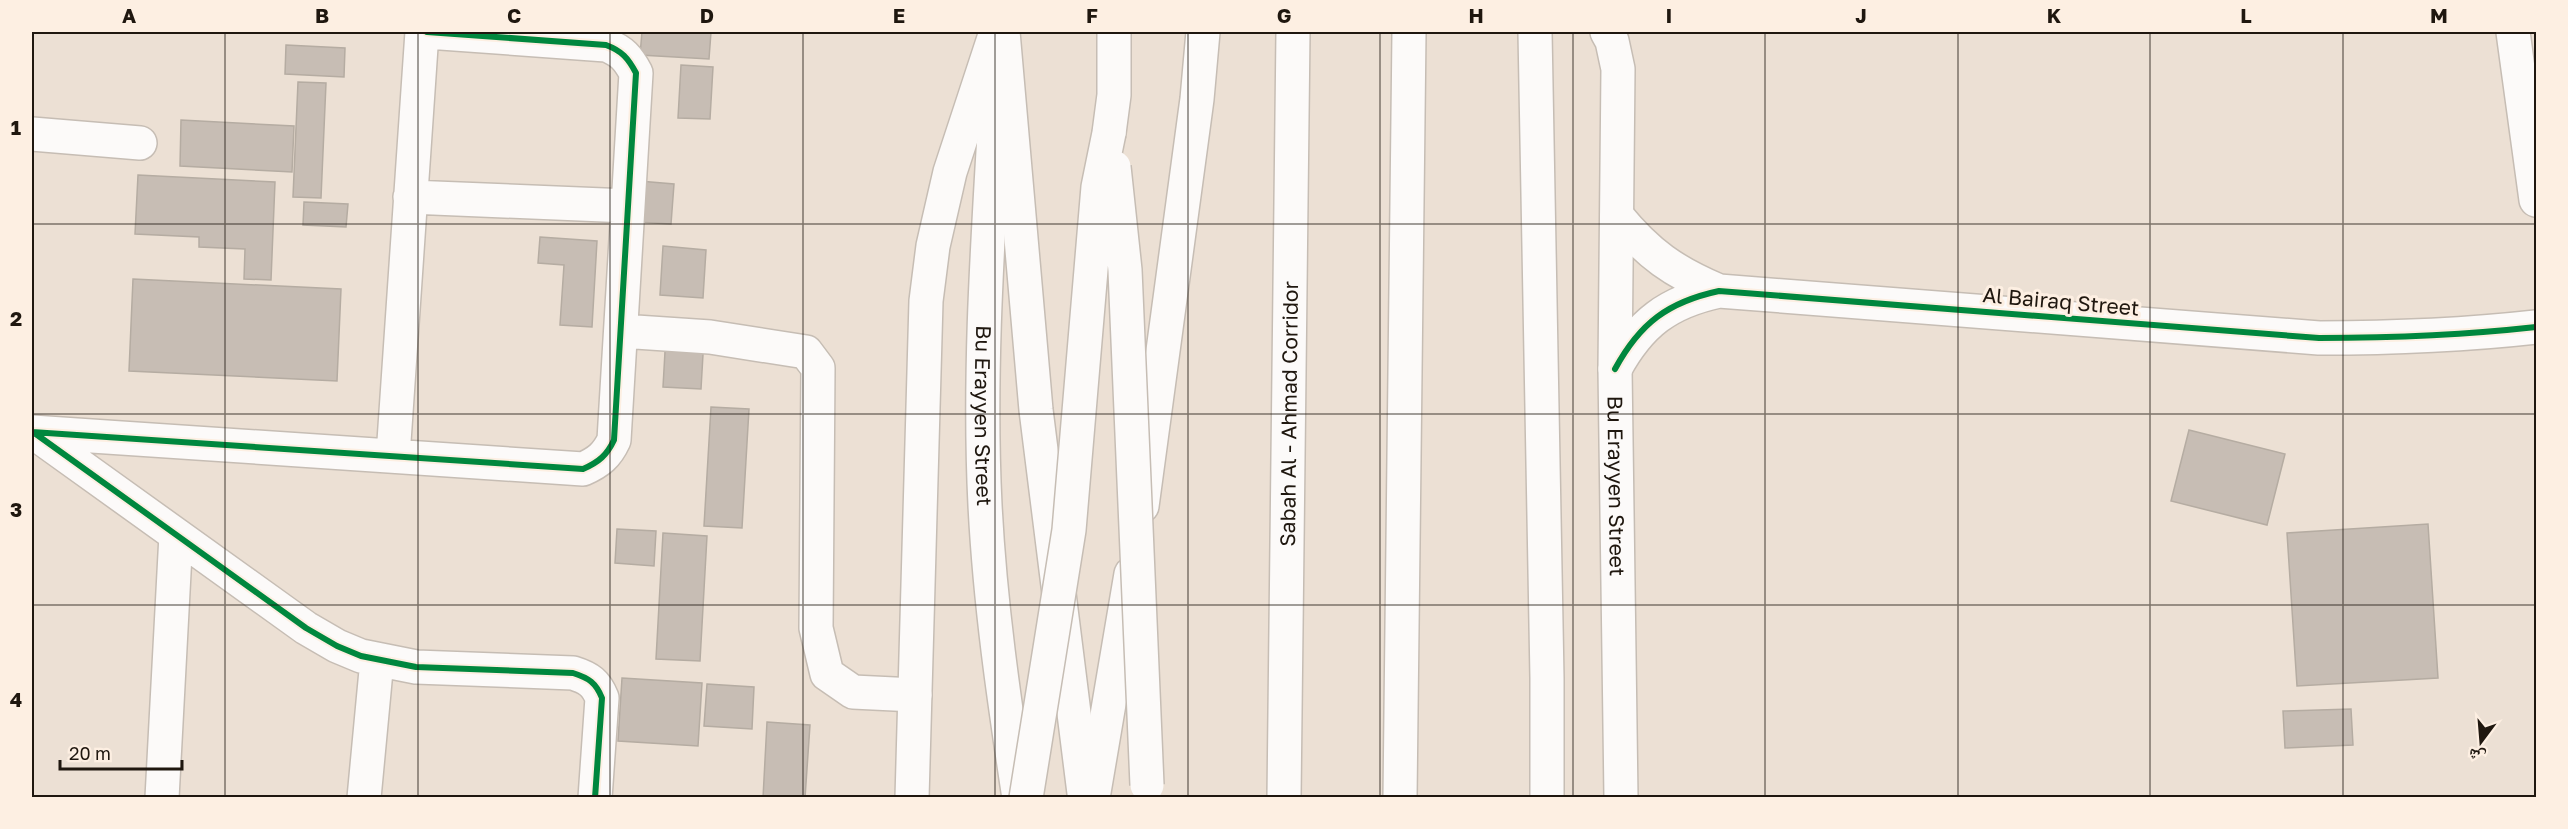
<svg xmlns="http://www.w3.org/2000/svg" width="2568" height="829" viewBox="0 0 2568 829" font-family="'Golos Text','Noto Naskh Arabic',sans-serif">
  <style>
    .building { fill: #c7bdb4; stroke: #b5aca2; stroke-width: 1.5 }
    .lines { fill: none; stroke-linecap: round; stroke-linejoin: round }
    .minor-casing { stroke: #c6bdb4; stroke-width: 36 }
    .secondary-casing { stroke: #c6bdb4; stroke-width: 36 }
    .trunk-casing { stroke: #c6bdb4; stroke-width: 36 }
    .minor { stroke: #fcfaf9; stroke-width: 33 }
    .secondary { stroke: #fcfaf9; stroke-width: 33 }
    .trunk { stroke: #fcfaf9; stroke-width: 33 }
    .trunk-bridge-casing { stroke: #c6bdb4; stroke-width: 36; stroke-linecap: butt }
    .trunk-bridge { stroke: #fcfaf9; stroke-width: 33 }
    .cycleway-casing { stroke: #fdefe2; stroke-width: 10 }
    .cycleway { stroke: #00873e; stroke-width: 6 }
    .grid { fill: none; stroke: #1f170f; stroke-width: 1.5; stroke-opacity: 0.55 }
    .labels { text-anchor: middle; dominant-baseline: central; stroke-width: 6; stroke-linejoin: round; paint-order: stroke }
    .street-label { font-size: 21px; fill: #1f170f; stroke: #fdefe2 }
    .neatline { fill: none; stroke: #1f170f; stroke-width: 2 }
    .grid-label { font-size: 20px; text-anchor: middle; font-weight: bold; fill: #1f170f }
  </style>
  <rect width="100%" height="100%" fill="#ece0d4"/>
  <path class="building" d="M642 32H711L709 59 640 55Z
    M286 45 345 48 344 77 285 74Z
    M681 65 713 67 710 119 678 118Z
    M298 82 326 83 321 198 293 197Z
    M181 120 294 126 292 172 180 166Z
    M138 175 275 182 271 280 244 279 245 249 199 247V237L135 234Z
    M639 181 674 184 671 224 636 222Z
    M304 202 348 204 346 227 303 225Z
    M540 237 597 241 592 327 560 325 564 265 538 263Z
    M663 246 706 250 703 298 660 295Z
    M133 279 341 289 337 381 129 371Z
    M666 334 704 337 701 389 663 387Z
    M711 407 749 409 742 528 704 526Z
    M2189 430 2285 454 2267 525 2171 501Z
    M2428 524 2438 678 2297 686 2287 533Z
    M617 529 656 531 654 566 615 563Z
    M663 533 707 536 700 661 656 659Z
    M622 678 702 683 698 746 618 741Z
    M707 684 754 687 752 729 704 726Z
    M2351 709 2353 745 2285 748 2283 711Z
    M767 722 810 725 805 798H763Z"/>
  <g class="lines">
    <g class="minor-casing">
      <path id="minor" d="M2513 32 2536 200
        M32 134 140 143
        M410 197 628 206
        M1617 216C1648 254 1674 272 1719 291
        M621 331 710 337 806 352 818 368 816 628 827 674 853 692 915 695
        M1615 369C1640 323 1668 302 1719 291L2319 338C2392 338 2464 335 2536 327
        M32 432 583 469C599 462 607 455 614 440L636 73C628 58 622 51 606 45L427 32
        M33 432 306 628 337 646 361 656 416 667 573 673C589 678 596 683 602 698L595 798
        M393 456 422 32
        M162 798 176 535
        M364 798 377 660"/>
    </g>
    <g class="secondary-casing">
      <g id="secondary">
        <path id="s1" d="M1607 32 1612 41 1618 69 1615 369 1621 798"/>
        <path id="s2" d="M997 84C989 224 978 365 985 505 990 604 1004 700 1019 798"/>
        <path d="M912 798 926 301 933 246 950 172 996 32"/>
      </g>
    </g>
    <g class="trunk-casing">
      <g id="trunk">
        <path d="M1003 32 1036 410 1084 793"/>
        <path d="M1535 32 1547 678V798"/>
        <path d="M1109 133 1114 95V32"/>
        <path d="M1142 506 1197 99 1203 32"/>
        <path d="M1093 798 1131 574"/>
        <path id="s3" d="M1284 798 1293 32"/>
        <path d="M1400 798 1409 32"/>
      </g>
    </g>
    <use href="#minor" class="minor"/>
    <use href="#secondary" class="secondary"/>
    <use href="#trunk" class="trunk"/>
    <g class="trunk-bridge-casing">
      <path id="trunk-bridge" d="M1114 167 1125 270 1147 785
        M1026 798 1069 530 1098 187 1109 133"/>
    </g>
    <use href="#trunk-bridge" class="trunk-bridge"/>
    <g class="cycleway-casing">
      <path id="cycleway" d="M1615 369C1640 323 1668 302 1719 291L2319 338C2392 338 2464 335 2536 327
        M32 432 583 469C599 462 607 455 614 440L636 73C628 58 622 51 606 45L427 32
        M33 432 306 628 337 646 361 656 416 667 573 673C589 678 596 683 602 698L595 798"/>
    </g>
    <use href="#cycleway" class="cycleway"/>
  </g>
  <path class="grid" d="M225 32V798M418 32V798M610 32V798M803 32V798M995 32V798M1188 32V798M1380 32V798M1573 32V798M1765 32V798M1958 32V798M2150 32V798M2343 32V798M32 224H2536M32 414H2536M32 605H2536"/>
  <g class="labels">
    <g class="street-label">
      <text transform="translate(2061 301) rotate(5)">Al Bairaq Street</text>
      <text stroke="none"><textPath href="#s2" startOffset="332">Bu Erayyen Street</textPath></text>
      <text stroke="none"><textPath href="#s3" startOffset="384">Sabah Al - Ahmad Corridor</textPath></text>
      <text stroke="none"><textPath href="#s1" startOffset="456">Bu Erayyen Street</textPath></text>
    </g>
  </g>
  <rect width="2568" height="829" fill="none" stroke="#fdefe2" stroke-width="66"/>
  <g transform="translate(2481 742) rotate(196)" stroke="#fdefe2" stroke-width="4.5" paint-order="stroke">
  <path d="M0-4.5L10 22L0 15L-10 22Z" fill="#1f170f"/>
  <text y="-9" font-size="16" font-weight="bold" text-anchor="middle" fill="#1f170f">ش</text>
  </g>
  <path d="M60 760v9h122v-9" fill="none" stroke="#1f170f" stroke-width="3"/>
  <text x="69" y="760" font-size="18" fill="#1f170f" stroke="#fdefe2" stroke-width="4.5" paint-order="stroke">20 m</text>
  <rect x="33" y="33" width="2502" height="763" class="neatline"/>
  <g class="grid-label">
    <text x="129" y="23">A</text>
    <text x="322" y="23">B</text>
    <text x="514" y="23">C</text>
    <text x="707" y="23">D</text>
    <text x="899" y="23">E</text>
    <text x="1092" y="23">F</text>
    <text x="1284" y="23">G</text>
    <text x="1476" y="23">H</text>
    <text x="1669" y="23">I</text>
    <text x="1861" y="23">J</text>
    <text x="2054" y="23">K</text>
    <text x="2246" y="23">L</text>
    <text x="2439" y="23">M</text>
    <text x="16" y="135">1</text>
    <text x="16" y="326">2</text>
    <text x="16" y="517">3</text>
    <text x="16" y="707">4</text>
  </g>
</svg>
